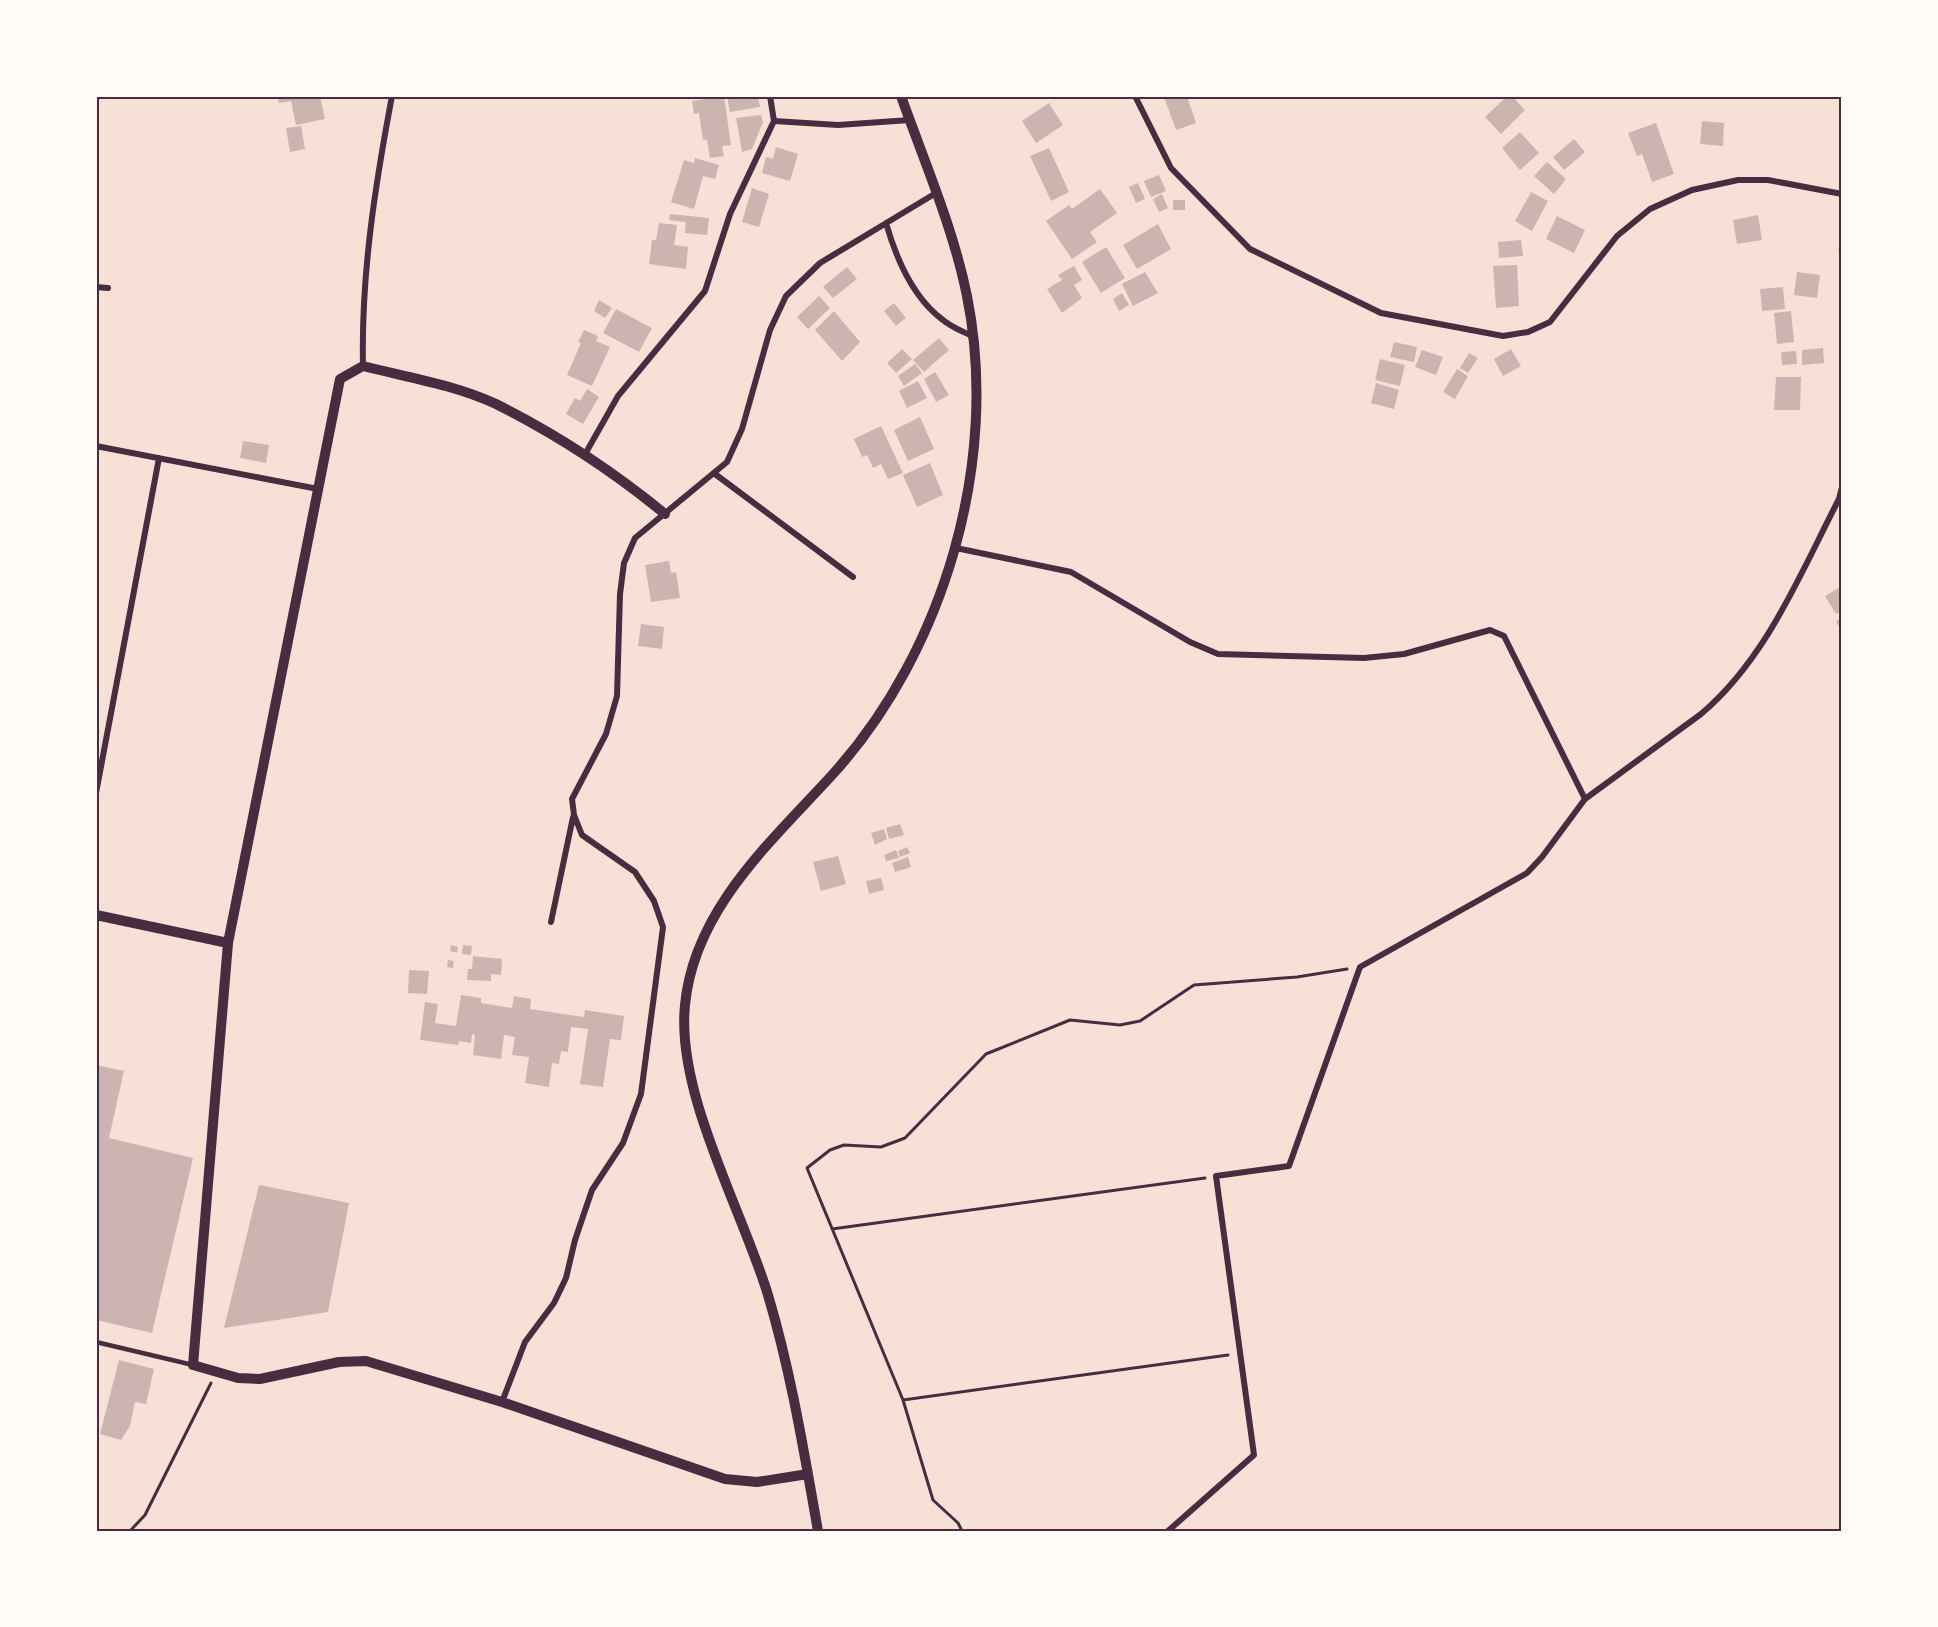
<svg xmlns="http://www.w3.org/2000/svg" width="1938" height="1627" viewBox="0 0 1938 1627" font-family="'Sofia Sans Condensed',sans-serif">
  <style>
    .building { fill: #ccb4b1 }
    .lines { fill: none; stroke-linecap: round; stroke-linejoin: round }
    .path { stroke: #4a2c40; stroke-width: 3 }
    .service { stroke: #4a2c40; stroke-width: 4.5 }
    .minor { stroke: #4a2c40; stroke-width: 6 }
    .tertiary { stroke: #4a2c40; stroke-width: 10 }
    .neatline { fill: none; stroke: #4a2c40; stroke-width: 2 }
  </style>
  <rect width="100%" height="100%" fill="#f7e1d7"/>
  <path class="building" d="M277 96H320L325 119 296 125 291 101 279 103Z
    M724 96 731 145 722 146 724 156 710 158 707 140H703L699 113 694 114 692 101Z
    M727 96H758L760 107 730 112Z
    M1168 96H1187L1196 123 1176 130 1164 97Z
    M1507 96H1512L1525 110 1501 134 1485 117Z
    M1049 103 1063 125 1036 143 1022 121Z
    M761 115 763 122 752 149 742 152 736 118Z
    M1702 121 1724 123 1723 146 1700 144Z
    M1656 123 1674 174 1652 182 1642 154 1637 156 1628 133Z
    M301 126 305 149 290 152 286 128Z
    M1520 132 1539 153 1520 170 1502 148Z
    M1574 139 1585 152 1564 170 1553 157Z
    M776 147 798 154 790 181 762 173 766 157 773 159Z
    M1049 148 1069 192 1051 201 1030 156Z
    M695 158 719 165 715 179 703 176 694 209 671 202 684 160 694 163Z
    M1547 162 1566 179 1554 194 1534 176Z
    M1159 175 1166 191 1151 197 1144 181Z
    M1138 183 1145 199 1136 203 1129 187Z
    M752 188 769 194 759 227 742 222Z
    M1100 189 1117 213 1090 232 1097 242 1072 259 1046 221 1069 205 1072 209Z
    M1531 192 1548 201 1532 231 1515 221Z
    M1162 194 1168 208 1159 212 1153 199Z
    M1173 200H1185V210H1173Z
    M670 214 709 218 707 235 685 233 686 222 669 220Z
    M1758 215 1762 240 1737 244 1733 220Z
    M1557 216 1585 230 1574 253 1546 239Z
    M659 223 677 225 674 245 688 247 686 269 649 264 652 240H656Z
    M1158 224 1171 249 1137 269 1123 245Z
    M1841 231H1842V252L1838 251Z
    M1521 240 1523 256 1499 258 1498 242Z
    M1106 247 1125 278 1101 293 1082 262Z
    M1517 265 1519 306 1496 308 1493 266Z
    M1074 266 1082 280 1074 285 1082 298 1062 313 1047 289 1062 280 1058 275Z
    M847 267 857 279 833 298 823 287Z
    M1145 272 1158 293 1133 306 1122 284Z
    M1797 272 1820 275 1817 298 1794 295Z
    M1783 287 1785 309 1762 311 1760 289Z
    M1122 293 1129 305 1119 311 1113 299Z
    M819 296 830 308 808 329 797 317Z
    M599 300 612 308 605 318 594 311Z
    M894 303 906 318 896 326 884 311Z
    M616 309 652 328 639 352 603 333Z
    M834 311 860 342 842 361 815 330Z
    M1791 311 1794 342 1777 344 1774 313Z
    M584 330 598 336 596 341 610 347 592 386 567 375 581 343 578 342Z
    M939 338 949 350 924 372 913 360Z
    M1394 342 1417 347 1414 362 1390 357Z
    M1823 348 1824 363 1802 365V350Z
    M902 349 912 359 896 373 887 363Z
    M1511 349 1521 366 1503 376 1494 359Z
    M1422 350 1443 357 1436 375 1415 367Z
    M1796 351 1797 364 1782 365 1781 352Z
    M1469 353 1478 358 1468 373 1460 368Z
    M1380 359 1405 365 1400 386 1375 380Z
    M915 364 922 373 904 386 898 376Z
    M1457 369 1468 376 1455 399 1443 392Z
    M935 372 949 395 936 402 924 379Z
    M1776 377H1801L1800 410H1774Z
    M918 381 927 398 907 408 899 391Z
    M1376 383 1399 390 1394 409 1371 403Z
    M587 389 599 397 583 424 566 414 575 398 580 401Z
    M920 417 934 449 908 461 894 430Z
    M881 426 903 473 888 479 881 464 873 468 867 455 862 457 854 439Z
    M243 441 269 445 266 463 240 458Z
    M930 463 943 495 917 507 903 475Z
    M669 561 671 573 676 572 680 598 651 602 645 565Z
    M1842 586V611L1836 614 1825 596Z
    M1842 618V632L1836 621Z
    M641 624 664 627 662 649 638 646Z
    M900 824 904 835 889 839 886 828Z
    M884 829 887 839 875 845 871 833Z
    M907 847 910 853 900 857 898 851Z
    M896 850 899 858 886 861 884 855Z
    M838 856 846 884 821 891 813 862Z
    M908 857 911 867 895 872 892 863Z
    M881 878 884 890 869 894 866 881Z
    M451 945 458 947 457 953 450 951Z
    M463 945 472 946 471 955 462 954Z
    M473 956 502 959 501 975 491 974V981L467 980 468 969H472Z
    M448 960 454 961 453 968 447 967Z
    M409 970 429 971 427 994 408 993Z
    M461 995 481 998V1003L512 1008 514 996 531 999 530 1009 584 1017 585 1010 624 1016 621 1040 610 1039 603 1087 580 1084 588 1029 571 1027 568 1052 561 1051 559 1064 552 1063 549 1087 525 1083 529 1057 512 1055 515 1037 504 1035 501 1059 473 1055 475 1035 472 1034 471 1043 459 1041 458 1045 420 1040 425 1002 438 1004 435 1023 456 1026Z
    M96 1065 124 1071 109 1138 193 1158 152 1333 96 1320Z
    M259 1185 349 1203 328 1312 224 1328Z
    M119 1360 154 1369 146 1404 135 1402 130 1426 121 1440 100 1434Z"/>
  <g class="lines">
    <path class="path" d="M832 1229 1205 1178
      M903 1400 1228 1355
      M130 1531 145 1515 211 1383
      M962 1531 958 1523 933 1500 903 1400 807 1168 830 1150 844 1145 881 1147 905 1138 986 1054 1070 1020 1120 1025 1140 1021 1194 985 1297 977 1347 969"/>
    <path class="service" d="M96 1342 193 1365"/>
    <path class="minor" d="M1135 96 1171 168 1250 249 1381 313 1503 336 1528 332 1550 322 1617 236 1650 209 1692 190 1738 180H1768L1842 194
      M774 121 838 125 910 120
      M886 223C896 258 913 298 943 320 951 327 962 331 972 336
      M96 287 108 288
      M363 366C361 275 375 186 392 96
      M96 446 318 489
      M584 456 618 396 705 291 730 214 774 121 770 96
      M715 474 853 577
      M956 548 1071 572 1190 642 1218 654 1364 658 1404 654 1490 630 1504 636 1585 799 1701 714C1767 658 1800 574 1839 499L1842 487
      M96 793 159 458
      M551 922 573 817
      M502 1402 525 1342 554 1303 566 1278 575 1240 592 1190 623 1143 641 1094 663 927 654 901 635 872 582 835 574 815 572 799 606 734 617 696 620 594 624 563 635 538 727 462 742 429 770 330 786 296 820 263 936 193
      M1168 1531 1254 1455 1216 1176 1289 1166 1360 967 1527 873 1542 857 1585 799"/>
    <path class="tertiary" d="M665 514C614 472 556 434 496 404 455 385 407 377 363 366L340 379 228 943 193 1365 238 1378 260 1379 339 1362 366 1361 502 1402 725 1479 757 1482 808 1474
      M96 915 228 943
      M818 1531C804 1452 791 1372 768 1295 742 1209 676 1094 685 1005 694 909 772 841 833 774 945 650 1000 460 967 296 953 227 924 161 901 96"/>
  </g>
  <rect width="1938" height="1627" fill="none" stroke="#fffaf5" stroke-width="195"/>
  <rect x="98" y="98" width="1742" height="1432" class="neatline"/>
</svg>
